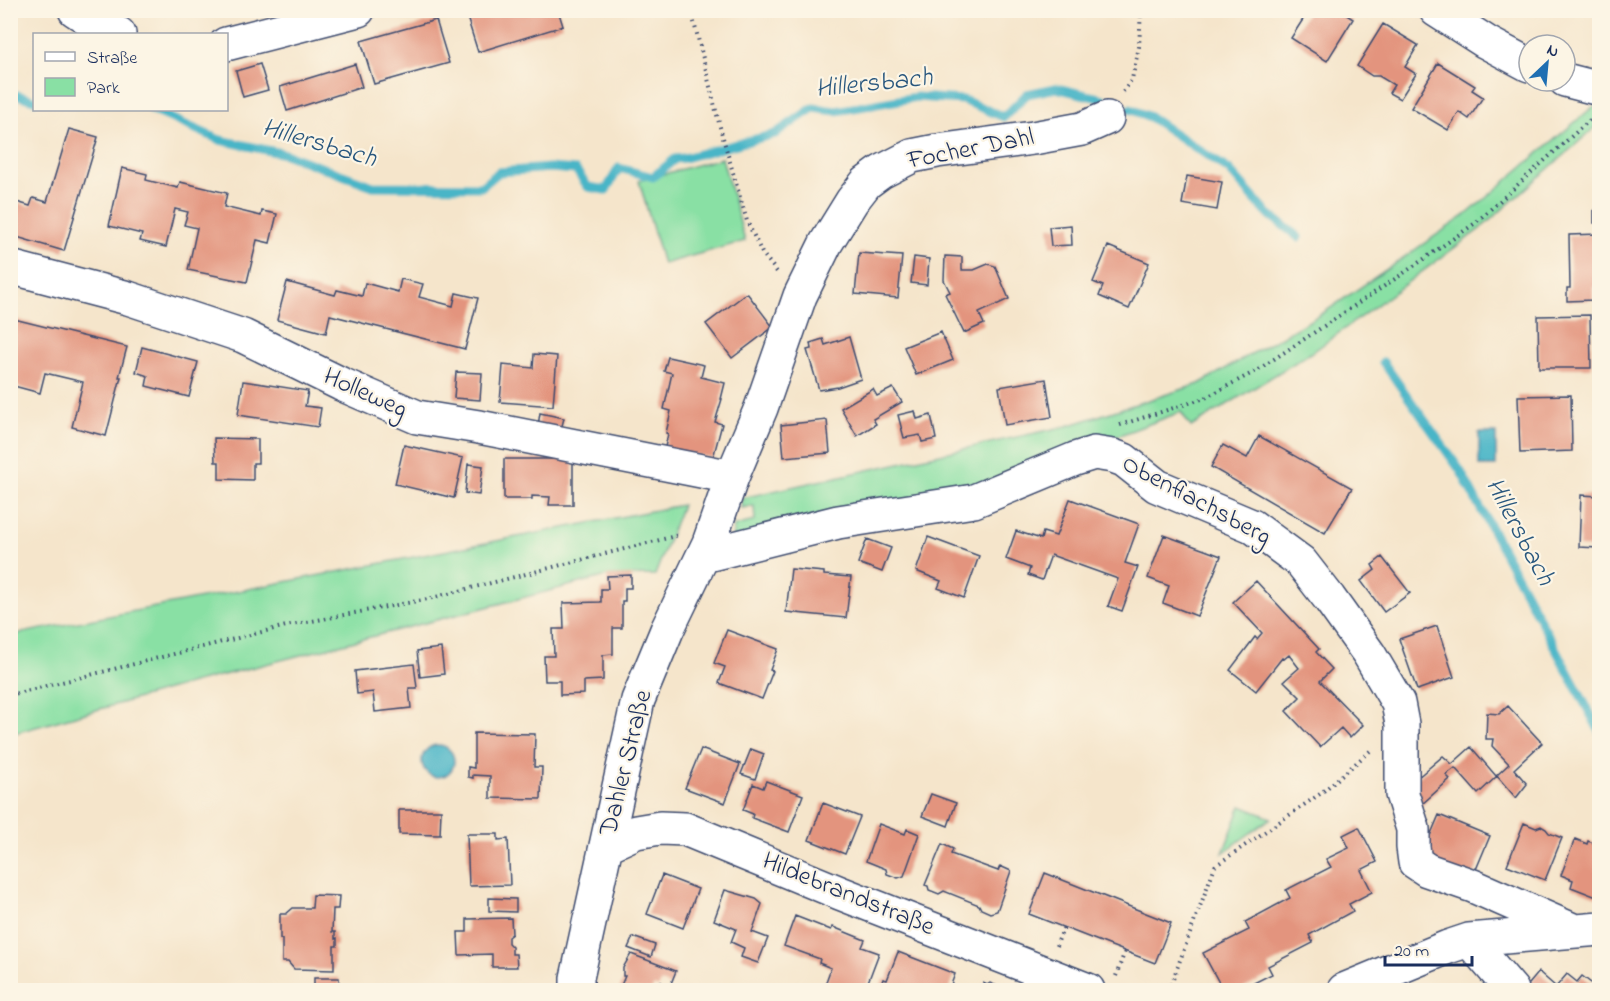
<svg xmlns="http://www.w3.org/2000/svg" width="1610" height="1001" viewBox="0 0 1610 1001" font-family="'Indie Flower',sans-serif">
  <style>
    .green { fill: #89e0a4; stroke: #528881; stroke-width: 1.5 }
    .water { fill: #4ab5c7; stroke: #327292; stroke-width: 1.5 }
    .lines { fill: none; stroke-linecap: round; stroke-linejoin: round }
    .stream { stroke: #4ab5c7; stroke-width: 9 }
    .building { fill: #e3947e }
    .minor-casing { stroke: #3c4a6e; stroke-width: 36 }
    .path { stroke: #3c4a6e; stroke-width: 4; stroke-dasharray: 1.5 4.5; stroke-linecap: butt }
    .minor { stroke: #fff; stroke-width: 33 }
    .labels { text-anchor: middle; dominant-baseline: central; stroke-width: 4.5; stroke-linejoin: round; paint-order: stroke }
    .street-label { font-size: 26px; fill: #1b2f5e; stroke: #fcf5e5 }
    .water-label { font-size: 27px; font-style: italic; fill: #29577e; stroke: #fcf5e5 }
  </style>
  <rect width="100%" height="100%" fill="#fcf5e5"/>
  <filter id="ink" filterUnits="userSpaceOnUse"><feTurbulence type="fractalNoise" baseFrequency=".0167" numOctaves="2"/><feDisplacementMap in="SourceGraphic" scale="12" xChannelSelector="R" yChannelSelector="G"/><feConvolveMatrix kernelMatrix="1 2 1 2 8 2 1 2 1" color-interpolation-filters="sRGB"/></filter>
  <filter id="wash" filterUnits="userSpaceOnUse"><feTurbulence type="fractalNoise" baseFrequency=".008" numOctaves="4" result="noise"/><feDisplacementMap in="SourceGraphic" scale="24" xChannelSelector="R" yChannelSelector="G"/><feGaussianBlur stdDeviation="1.35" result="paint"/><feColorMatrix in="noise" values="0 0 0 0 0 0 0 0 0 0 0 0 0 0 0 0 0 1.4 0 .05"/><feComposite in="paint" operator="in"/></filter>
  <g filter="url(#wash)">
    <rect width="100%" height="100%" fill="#f5e5cb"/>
    <path class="green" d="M1594 106 1599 110V124L1480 229 1317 349 1191 427 1181 412 966 493 732 541 734 526 755 521 754 506 741 508 742 498 1067 426 1199 384 1323 313 1467 214Z
      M722 158 745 241 663 264 639 181Z
      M682 505 655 575 607 576 196 682 11 734V635Z
      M1241 806 1271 818 1223 853Z"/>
    <path class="water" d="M1479 433H1496V466H1479Z
      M422 761a16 16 0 1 1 32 0a16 16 0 1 1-32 0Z"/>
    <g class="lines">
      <path class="stream" d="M10 93 34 100
        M1130 109 1150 117 1229 170 1266 212 1298 237
        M152 110 220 140 285 154 373 186 481 187 499 172 550 168 576 170 588 187 606 190 619 168 653 177 675 159 684 158 775 134 813 108 836 111 916 97 963 100 1004 117 1027 94 1056 88 1103 99
        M1383 362 1460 470 1600 732"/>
    </g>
    <g id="blocks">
      <path class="building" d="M477 10H558L563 26 478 52 466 14Z
        M1309 10H1339L1353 19 1327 61 1291 38Z
        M436 20 449 63 374 84 361 41Z
        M1383 24 1418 45 1405 67 1416 74 1400 99 1389 93 1394 85 1379 76H1372L1357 66Z
        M1438 63 1475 86 1472 90 1483 97 1469 119 1459 112 1448 130 1411 108Z
        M260 64 268 90 243 97 236 71Z
        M355 64 362 87 287 111 280 87Z
        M69 129 98 137 64 251 10 235V200L30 206 33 198 47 202Z
        M122 168 147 174 146 180 178 188 180 182 227 193 224 207 261 216 262 211 277 214 270 243 257 240 247 282 188 270 197 228 184 225 188 212 175 209 166 247 140 241 142 234 109 226Z
        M1187 176 1222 182 1217 210 1182 204Z
        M1594 210H1599V223H1594Z
        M1071 225 1072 245 1051 246 1049 227Z
        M1599 234V287H1593V300L1567 301V288H1570L1569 235Z
        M1108 246 1149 263 1129 309 1099 296 1103 286 1093 282Z
        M859 253 902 256 898 298 855 294Z
        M945 256 962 257V270H974L988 264 995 266 1009 299 979 313 984 324 964 333 945 294 950 292 944 280Z
        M914 257 929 259 927 285 911 283Z
        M401 279 423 284 419 297 453 306 456 293 478 298 465 349 330 315 326 333 277 320 287 282 335 295 337 290 362 296 365 283 398 292Z
        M747 293 773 327 732 358 706 324Z
        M1590 315 1591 368H1539L1538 316Z
        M10 318 127 347 119 377H121L106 436 72 427 83 382 45 373 40 393 10 385Z
        M941 332 953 360 916 375 904 347Z
        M849 337 861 379 838 387 819 390 807 350 811 349 810 343 823 339 825 345Z
        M142 347 198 362 189 397 146 386 148 376 136 372Z
        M534 354 557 356 553 406 500 402 503 365 533 368Z
        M668 357 704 365 701 377 725 383 721 399H722L715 422 722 424 713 458 662 449V446L665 447 668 434 666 433 671 411 664 409 672 373 664 371Z
        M456 372 482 373 480 400 454 398Z
        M1046 379 1052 417 1005 425 999 387Z
        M243 381 308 391 305 406 321 408 318 427 238 415Z
        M893 388 902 402 873 419 876 424 857 436 841 408 873 389 877 396Z
        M1571 395 1572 451 1520 453 1518 396Z
        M915 411 917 419 931 415 936 439 922 442 920 435 904 438 898 415Z
        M540 413 564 418 561 430 538 426Z
        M827 420 830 453 784 457 781 425Z
        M1259 436 1352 488 1325 533 1211 467 1223 445 1247 458Z
        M214 438 258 439V463H253V480L219 479V462H215Z
        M404 445 463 458 454 498 395 484Z
        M504 459H573V505H549L550 497 532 496V499H504Z
        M468 464 483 466 479 495 465 493Z
        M1581 495 1599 496V548L1579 547Z
        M1070 499 1139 524 1125 563 1138 567 1122 611 1108 606 1118 579 1051 555 1042 580 1028 575 1030 568 1006 559 1016 531 1041 539 1043 532 1056 536Z
        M1164 535 1221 556 1197 616 1163 603 1169 586 1148 578Z
        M928 537 979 556 964 598 938 588 941 581 916 571Z
        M867 539 891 548 882 572 858 563Z
        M1382 557 1410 593 1384 612 1361 581 1375 570 1372 565Z
        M791 569 824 572V575L851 577 846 618 786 612Z
        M631 575V588H625V601H622V628H613V654L603 655V680L584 681V694L560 695V681H545L544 656H554L553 629H564L563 603 601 602V589H608L607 576Z
        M1256 581 1319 649 1316 652 1332 669 1320 681 1363 725 1350 738 1341 728 1320 747 1286 711 1300 697 1284 681 1299 668 1289 655 1284 659 1282 658 1256 691 1230 670 1255 637 1257 639 1262 633 1233 602Z
        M1437 626 1454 677 1417 690 1399 639Z
        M727 630 778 649 770 670 773 671 762 699 719 683 725 667 714 663Z
        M441 648 444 674 420 677 417 651Z
        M414 664 417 688H409L411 708 375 712 373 692 357 694 355 671Z
        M1508 706 1542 743 1514 769 1527 784 1516 798 1497 776 1478 794 1455 768 1446 775 1450 779 1421 805 1416 779 1443 756 1452 764 1471 747 1496 776 1509 764 1492 746 1493 739H1486L1487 713 1499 714Z
        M474 733 535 734 534 767H542L541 799 490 798V776L473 775V778L468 777V767L474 768Z
        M701 749 740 764 725 803 685 788Z
        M751 749 764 754 755 779 741 774Z
        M766 781 803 795 789 832 752 818 753 814 743 810 753 784 763 788Z
        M931 794 956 803 948 826 922 816Z
        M823 803 860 817 845 854 809 840Z
        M399 810H441L440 835 399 834Z
        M1439 815 1490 836 1472 879 1421 857Z
        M1524 823 1536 828 1541 826 1546 829 1549 833 1562 838 1545 880 1507 865Z
        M879 824 905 834 907 829 919 834 904 876 898 878 887 874 886 869 866 861Z
        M1359 827 1377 862 1361 870 1372 892 1349 904 1353 911 1309 935 1313 943 1268 966 1272 974 1240 990H1223L1203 953 1249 930 1245 922 1290 898 1286 890 1331 867 1326 859 1349 848 1343 835Z
        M467 834H498V840L508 839 510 885 469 886Z
        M1575 839 1587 844 1588 841 1599 845V898L1571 887 1573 880 1561 875Z
        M942 844 953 849 951 854 998 871 1000 866 1011 871 997 911 990 913 981 909 979 905 944 891 939 894 929 890 928 886 925 885Z
        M1045 873 1171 923 1155 963 1029 914Z
        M662 875 698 889 683 928 647 914Z
        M725 890 756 899 762 904 752 932 768 938 758 963 741 957 744 948 731 942 736 929 714 920Z
        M313 895 339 896 338 909H333L332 932H335V939L337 938V946H334V970L294 969 288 962H282V939H280V914H286L293 908H312Z
        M489 898 516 899V912L489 911Z
        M795 916 831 930 833 927 865 940 862 947 879 953 865 990H850L846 989 845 990H823L831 968 819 963 820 959 784 946Z
        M511 918 512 934 508 937V943L512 947V954H516L517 967H492V954L459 955 458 932H467V919Z
        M633 937 655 945 651 957 628 948Z
        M898 952 955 974 949 990H879L883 979 887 980Z
        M631 954 676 971 670 986 661 982 658 988 654 986 652 990H619L625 976H623V968Z
        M1539 972 1556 987 1567 974 1577 982 1582 976 1600 990H1524Z
        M314 978H339L340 990H314Z
        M983 983 987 985 990 983 1000 987 1001 990H981Z"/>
    </g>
  </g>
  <g filter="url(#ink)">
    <use href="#blocks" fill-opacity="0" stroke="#3c4a6e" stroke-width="1.5"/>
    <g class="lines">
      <g class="minor-casing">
        <path id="minor" d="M75 10 104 29 119 34
          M1436 10 1486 42 1529 65
          M226 44 358 10
          M1565 80 1600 89
          M10 267 128 298 243 336 341 384 417 417 479 427 732 477
          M703 556 838 522 974 501 1075 459 1094 453 1113 456 1124 460 1157 486 1252 526 1301 562 1329 598 1369 654 1398 703 1402 724V794L1413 829V847L1415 862 1427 870 1473 886 1575 931
          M606 846 636 832 660 828 685 829 840 893 1088 990
          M1469 940 1512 990
          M577 990V978L638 700 667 630 709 543 732 477 761 408 800 296 826 243 852 201 866 183 881 172 912 156 937 151 1033 138 1082 129 1107 118
          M1344 990 1448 947 1469 940 1600 929"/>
      </g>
      <path class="path" d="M691 10 721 131 747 221 762 253 777 272
        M1123 92 1132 79 1139 47 1141 10
        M1120 425 1205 398 1256 371 1401 275 1474 224 1592 118
        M10 695 286 626 428 599 679 535
        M1056 946 1064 927
        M1116 976 1125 951
        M1169 990 1215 866 1320 794 1370 751"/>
      <use href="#minor" class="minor"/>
    </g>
  </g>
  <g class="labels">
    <g class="street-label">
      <text transform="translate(971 150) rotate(-11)">Focher Dahl</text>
      <text transform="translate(365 394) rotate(24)">Holleweg</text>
      <text transform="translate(1196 501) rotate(28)">Obenflachsberg</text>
      <text transform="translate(627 763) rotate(-76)">Dahler Straße</text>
      <text transform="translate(848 895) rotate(22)">Hildebrandstraße</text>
    </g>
    <g class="water-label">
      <text transform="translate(874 84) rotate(-6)">Hillersbach</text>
      <text transform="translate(319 144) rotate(16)">Hillersbach</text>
      <text transform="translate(1519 532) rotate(62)">Hillersbach</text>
    </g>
  </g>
  <rect width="1610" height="1001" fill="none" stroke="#fcf5e5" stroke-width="36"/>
  <rect x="33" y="33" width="195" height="78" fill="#fcf5e5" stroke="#a2a6af" stroke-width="1.5"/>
  <rect x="45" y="52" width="30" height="9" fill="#ffffff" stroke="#a2a6af" stroke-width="1.5"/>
  <text x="87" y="63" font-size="18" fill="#1b2f5e">Straße</text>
  <rect x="45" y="78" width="30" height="18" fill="#89e0a4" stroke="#a2a6af" stroke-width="1.5"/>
  <text x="87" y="93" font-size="18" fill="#1b2f5e">Park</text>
  <g transform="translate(1547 63) rotate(26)"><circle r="28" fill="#fcf5e5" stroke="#a2a6af" stroke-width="1.5"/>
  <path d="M0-4.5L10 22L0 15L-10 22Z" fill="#1f6fb2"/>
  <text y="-9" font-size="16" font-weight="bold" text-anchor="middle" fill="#1b2f5e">N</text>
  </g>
  <path d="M1385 956v9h87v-9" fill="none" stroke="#1b2f5e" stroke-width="3"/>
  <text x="1394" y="956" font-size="18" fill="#1b2f5e" stroke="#fcf5e5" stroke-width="4.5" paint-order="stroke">20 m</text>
</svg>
